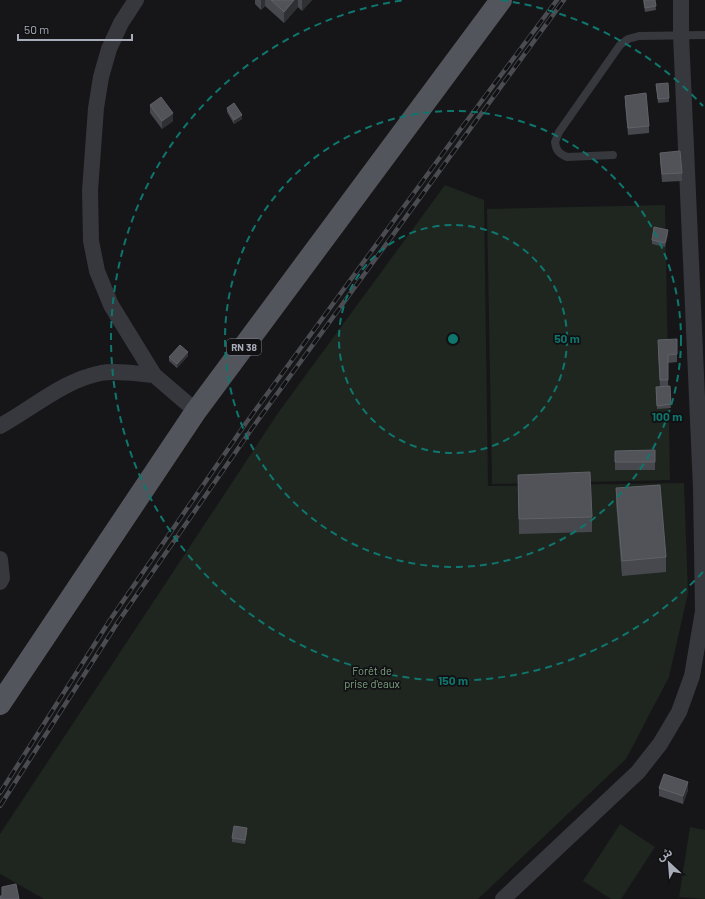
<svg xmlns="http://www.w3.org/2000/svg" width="705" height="899" viewBox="0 0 705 899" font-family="Barlow,'Noto Sans Arabic',sans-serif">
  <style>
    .green { fill: #1e261f }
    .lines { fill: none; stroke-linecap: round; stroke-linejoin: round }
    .lane { stroke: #37383d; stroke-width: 8 }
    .street { stroke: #37383d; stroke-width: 16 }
    .primary { stroke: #53555c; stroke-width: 22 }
    .rail-casing { stroke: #4a4c52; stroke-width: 4.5 }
    .rail { stroke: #111113; stroke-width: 3; stroke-dasharray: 9; stroke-linecap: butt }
    .wall { fill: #47484d }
    .shaded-wall { fill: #2f3033 }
    .building { fill: #525359; stroke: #5f6168 }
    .ring { fill: none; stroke: #0f766e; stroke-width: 2; stroke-dasharray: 7 5 }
    .labels { text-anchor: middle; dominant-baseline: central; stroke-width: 3.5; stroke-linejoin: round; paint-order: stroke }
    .shield { fill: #111113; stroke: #7b7e86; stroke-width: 1 }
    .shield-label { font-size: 10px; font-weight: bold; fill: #a8acb8 }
    .park-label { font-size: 11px; fill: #7fa383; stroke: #111113 }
    .centre { fill: #0f766e; stroke: #111113; stroke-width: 2 }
    .ring-label { font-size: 12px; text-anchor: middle; font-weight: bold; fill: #0f766e; stroke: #111113; stroke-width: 3.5; stroke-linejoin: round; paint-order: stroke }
  </style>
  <rect width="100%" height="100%" fill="#161618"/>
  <path class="green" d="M445 185 484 200 488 486 684 483 688 593 669 677 626 759 478 899H44L0 874V834L278 413Z
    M665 205 670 480 492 484 487 209Z
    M620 824 655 847 621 899H611L583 881Z
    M690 827 705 830V899L679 897Z"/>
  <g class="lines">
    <path class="lane" d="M613 155 567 157C559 154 556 150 555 142L559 132 620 45 628 39 639 36 705 35"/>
    <path class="street" d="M136 0 121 23 109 49 101 77 96 108 90 191 91 241 97 271 111 305 154 375 196 411
      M0 426C33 408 64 380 101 373 118 370 137 374 154 375
      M0 559 2 578 0 582
      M503 899 638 772 660 744 679 712 692 676 703 611 701 488 681 35V0"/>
    <path class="primary" d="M0 704 196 411 501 0"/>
    <g class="rail-casing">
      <path id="rail" d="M0 793 110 620 246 423 457 134 557 0
        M0 806 118 622 253 427 564 0"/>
    </g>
    <use href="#rail" class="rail"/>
  </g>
  <path class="wall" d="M255 0H312L302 11 298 7 284 23 265 6 261 10 255 4Z
    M643 0H655L656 10 645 12Z
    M656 84 669 98V102L658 103Z
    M625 96 649 126V133L628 135 625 103Z
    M150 105 173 121 162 129 150 113Z
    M227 108 242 119 234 124 227 112Z
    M660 153 682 173V181L662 182 660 161Z
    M668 234 665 247 652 244V240Z
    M677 339V362L668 363V386L671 408 657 409 656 387H660L658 348Z
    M188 356 177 368 169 361V357Z
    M655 450V470H615V451Z
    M518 475 592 517V532L519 534Z
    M616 488 666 557V572L622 576 616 503Z
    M659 788 688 790 683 804 659 796Z
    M247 832 245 844 232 842V838Z"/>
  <path class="shaded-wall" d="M261 0H265V6L261 10Z
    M294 0H298V7L284 23V12Z
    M302 0H312L302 11Z
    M173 113V121L162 129V121Z
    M242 115V119L234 124V120Z
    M668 230V234L665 247V243Z
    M188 352V356L177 368V364Z
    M688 782V790L683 804V796Z"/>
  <path class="building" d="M271 0H294L284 12Z
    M644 0H655L656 6 645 8Z
    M668 83 669 98 658 99 656 84Z
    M646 93 649 126 628 128 625 96Z
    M161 97 173 113 162 121 150 105Z
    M234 103 242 115 234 120 227 108Z
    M680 151 682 173 662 174 660 153Z
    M654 227 668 230 665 243 652 240Z
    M677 339V354L668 355V380H660L658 340Z
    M180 345 188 352 177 364 169 357Z
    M670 386 671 404 657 406 656 387Z
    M655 450V462H615V451Z
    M590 472 592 517 519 519 518 475Z
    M660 485 666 557 622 561 616 488Z
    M664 774 688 782 683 796 659 788Z
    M234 826 247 828 245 840 232 838Z
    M16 884 19 899H0V896H2V887Z"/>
  <g class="ring">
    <circle cx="453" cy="339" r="114"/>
    <circle cx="453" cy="339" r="228"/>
    <path d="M703 572A342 342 0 1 1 405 0M501 0A342 342 0 0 1 703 106"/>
  </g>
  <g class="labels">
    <rect class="shield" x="227" y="339" width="34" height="16" rx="3"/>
    <g class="shield-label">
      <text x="244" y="347">RN 38</text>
    </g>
    <g class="park-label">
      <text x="372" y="670">Forêt de<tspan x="372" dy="13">prise d'eaux</tspan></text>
    </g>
  </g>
  <circle cx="453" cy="339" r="6" class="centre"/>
  <g class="ring-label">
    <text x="567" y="343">50 m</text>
    <text x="667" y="421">100 m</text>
    <text x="453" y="685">150 m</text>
  </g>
  <g transform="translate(669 863) rotate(334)" stroke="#111113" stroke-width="3" paint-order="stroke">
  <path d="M0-3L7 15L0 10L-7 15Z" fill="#a8acb8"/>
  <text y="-6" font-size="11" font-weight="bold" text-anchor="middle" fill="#a8acb8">ش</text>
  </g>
  <path d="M18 34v6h114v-6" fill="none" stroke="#a8acb8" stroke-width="2"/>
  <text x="24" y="34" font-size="12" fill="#a8acb8" stroke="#111113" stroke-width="3" paint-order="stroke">50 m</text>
</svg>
